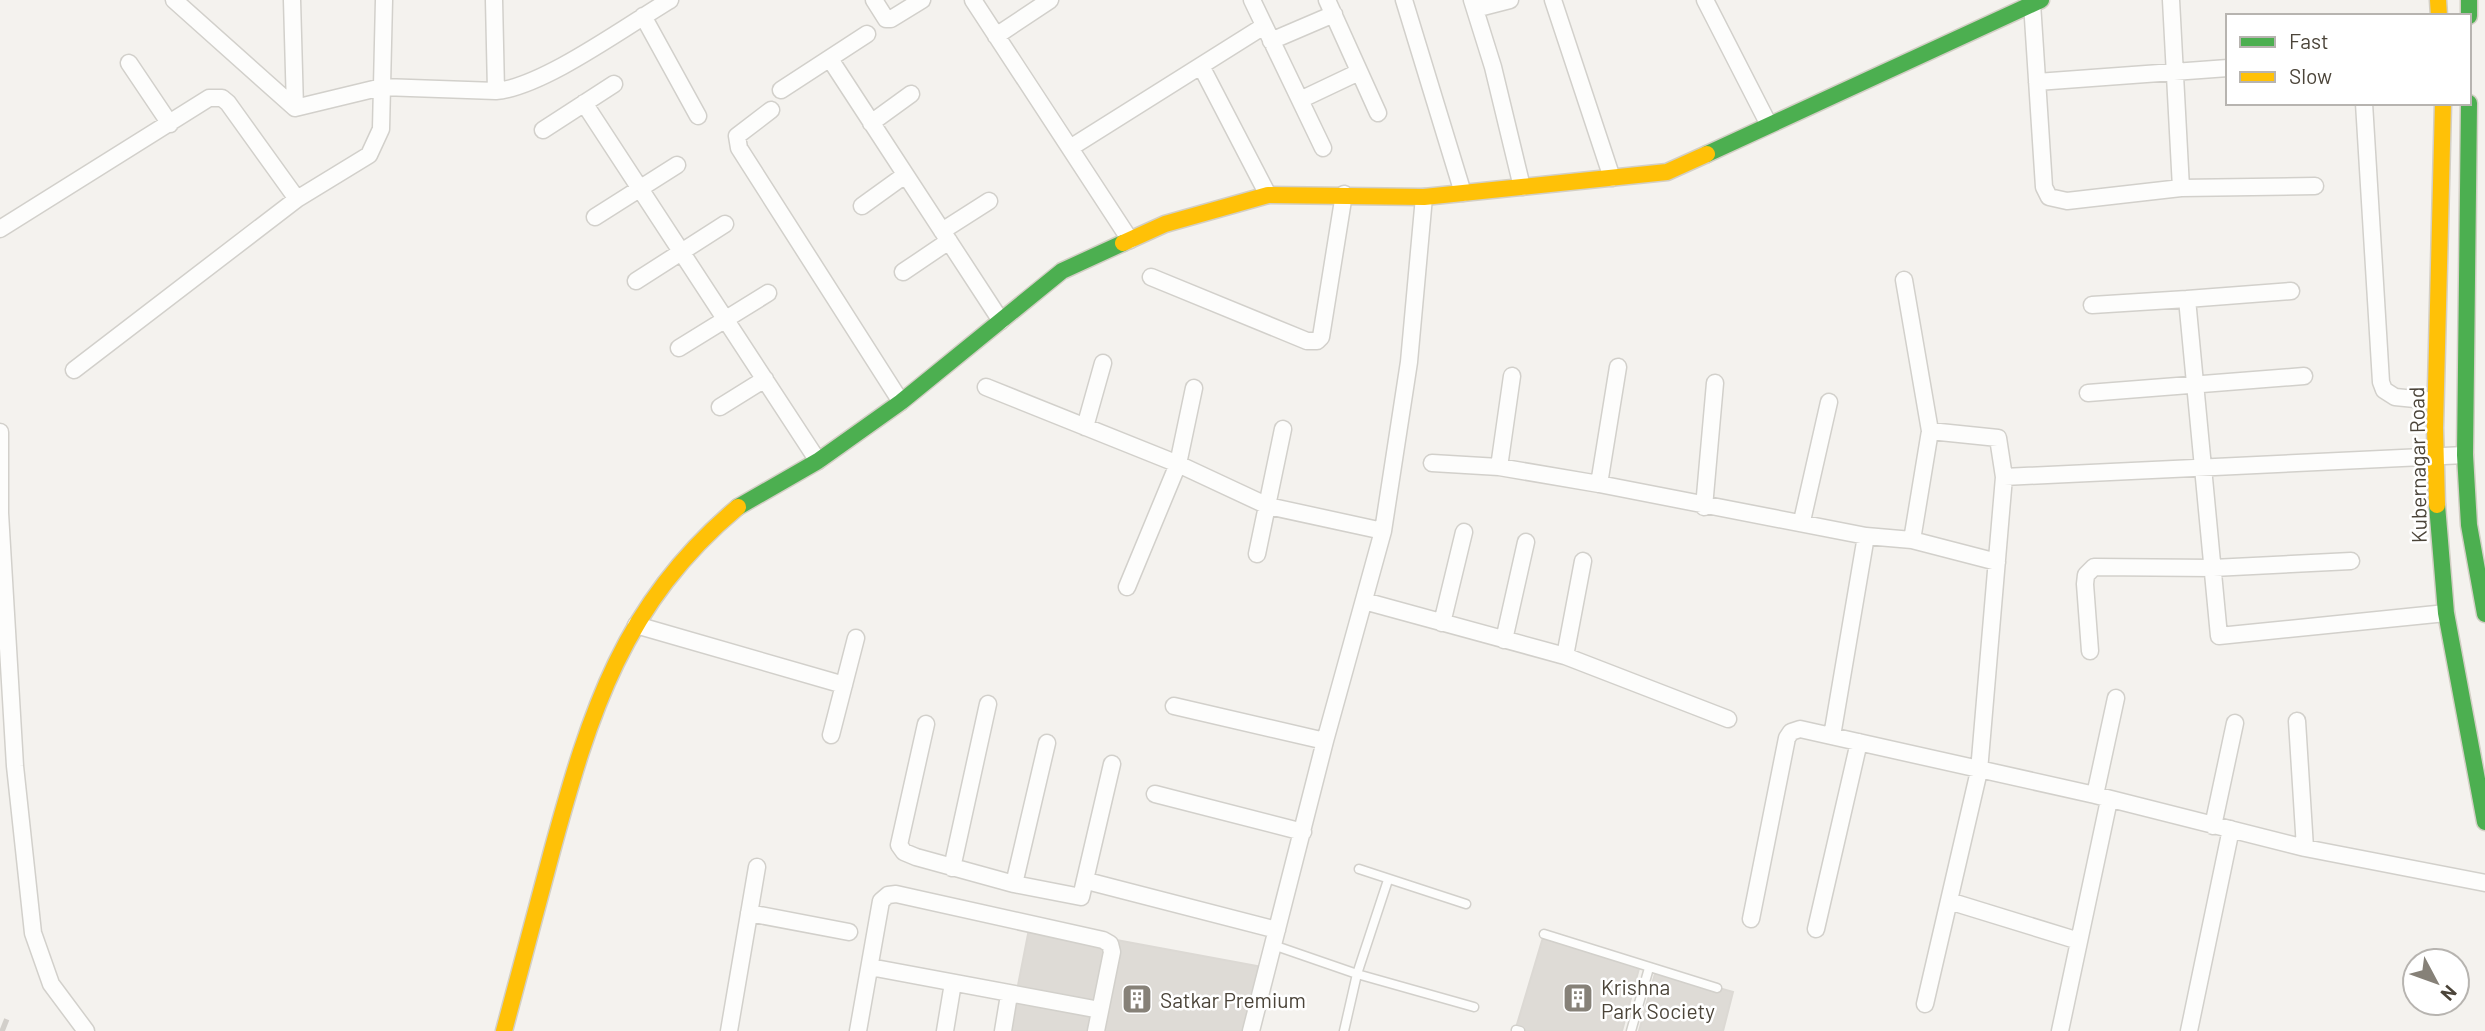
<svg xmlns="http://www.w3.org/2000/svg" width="2485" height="1031" viewBox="0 0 2485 1031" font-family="Barlow,sans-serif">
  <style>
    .building { fill: #dedbd6; stroke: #dcd9d4; stroke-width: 2 }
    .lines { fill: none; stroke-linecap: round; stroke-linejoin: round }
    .secondary-tunnel { stroke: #d2cfca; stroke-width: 23; stroke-dasharray: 23 11; stroke-linecap: butt }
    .lane-casing { stroke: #d2d0cb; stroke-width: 11 }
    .street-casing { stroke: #d2d0cb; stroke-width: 19 }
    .fast-casing { stroke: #d3cfc5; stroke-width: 19 }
    .slow-casing { stroke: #d3cfc5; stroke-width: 19 }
    .lane { stroke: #fdfdfc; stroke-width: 8 }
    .street { stroke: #fdfdfc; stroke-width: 16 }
    .fast { stroke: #4caf50; stroke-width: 16 }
    .slow { stroke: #ffc107; stroke-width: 16 }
    .labels { text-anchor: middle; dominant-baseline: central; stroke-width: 5; stroke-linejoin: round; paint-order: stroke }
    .street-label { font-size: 21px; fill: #4b4439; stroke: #fff }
    .poi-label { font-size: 21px; fill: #4b4439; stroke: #fff; text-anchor: start }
  </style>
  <rect width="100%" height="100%" fill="#f4f2ee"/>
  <path class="building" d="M1030 924 1268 968 1251 1031H1009Z
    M1544 934 1640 965 1622 1031H1515Z
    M1656 970 1733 992 1723 1031H1639Z"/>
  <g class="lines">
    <path class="secondary-tunnel" d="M0 1029 5 1031"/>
    <g class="lane-casing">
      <path id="lane" d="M1359 869 1466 904
        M1544 934 1717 988
        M1273 945 1357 974 1474 1007
        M1516 1030 1520 1031
        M1344 1031 1357 974 1388 880
        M1631 1031 1649 968"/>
    </g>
    <g class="street-casing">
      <path id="street" d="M174 0 295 108
        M292 0 295 108
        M874 0 886 19H891L922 0
        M973 0 1130 240
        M1252 0 1323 148
        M1327 0 1378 113
        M1404 0 1463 193
        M1472 0 1493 67 1522 187
        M1553 0 1612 178
        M1705 0 1769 125
        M2171 0 2181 188
        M2032 3 2044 187 2049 197 2067 201 2181 188 2315 186
        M1475 9 1510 0
        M643 16 698 116
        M996 36 1050 0
        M1271 41 1334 14
        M830 59 1001 321
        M129 63 170 124
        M1201 66 1268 195
        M2037 82 2228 68
        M781 90 867 34
        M496 91C543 87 626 26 670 0
        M1300 100 1359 72
        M584 103 818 461
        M2364 103 2381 382 2384 390 2395 397 2435 401
        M295 108 382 87 496 91 494 0
        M771 110 737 136 739 148 901 402
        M871 123 911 94
        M543 130 614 84
        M1070 148 1264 26
        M862 206 905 175
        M595 217 677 165
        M0 229 209 98H222L228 103 297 199
        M942 231 989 201
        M903 272 949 241
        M1151 277 1307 341H1317L1321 337 1344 194
        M1904 280 1930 431
        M636 281 725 224
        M2291 291 2187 299 2219 636 2446 613
        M2092 305 2187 299
        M679 348 768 293
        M74 370 297 199 369 155 381 129 384 0
        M986 387 1178 464 1268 506 1383 531
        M2088 393 2304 376
        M720 407 765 379
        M1085 427 1103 363
        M0 432V513L15 766 33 933 51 984 86 1031
        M1432 463 1499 467 1599 484 1866 536 1832 736
        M1499 467 1512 376
        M1599 484 1618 367
        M1704 507 1715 383
        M1802 521 1829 402
        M1866 536 1912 540 1930 431 1998 438 2004 477 2465 455
        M1912 540 1997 562
        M1257 554 1283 429
        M1127 587 1178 464 1194 388
        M1364 601 1565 656 1728 719
        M1442 623 1464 532
        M636 625 844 685
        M1504 640 1526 542
        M2090 651 2085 584 2086 575 2094 567 2213 568 2351 561
        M1565 656 1583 561
        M1174 706 1325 741
        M2297 721 2305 848
        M926 724 899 845 904 852 916 857 1014 884 1081 897 1112 764
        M831 735 856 638
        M1155 794 1303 832
        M2095 795 2116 698
        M2213 826 2235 723
        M952 868 988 704
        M1087 881 1277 930
        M1014 884 1047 743
        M1949 901 2079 941
        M749 913 849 932
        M1751 919 1787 738 1791 732 1800 729 2095 795 2305 848 2485 883
        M1816 929 1859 742
        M870 967 1100 1010
        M1925 1004 1979 771 2004 477
        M729 1031 757 867
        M858 1031 881 901 888 895 896 894 1103 940 1110 944 1112 952 1096 1031
        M945 1031 953 983
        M1003 1031 1009 995
        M1251 1031 1325 741 1383 531 1409 362 1424 197
        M2060 1031 2109 800
        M2189 1031 2231 829"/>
    </g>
    <g class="fast-casing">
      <path id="fast" d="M2469 0V16
        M2469 103 2465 455 2469 525 2485 614
        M1707 154 2041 0
        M2437 505 2446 613 2485 822
        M738 507 818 461 901 402 1062 271 1123 243"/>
    </g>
    <g class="slow-casing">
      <path id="slow" d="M2438 0 2439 16
        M1123 243 1165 224 1268 195 1424 197 1667 172 1707 154
        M2437 505 2435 428 2443 103
        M504 1031C520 971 536 911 552 851 590 712 623 603 738 507"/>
    </g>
    <use href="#lane" class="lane"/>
    <use href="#street" class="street"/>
    <use href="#fast" class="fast"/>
    <use href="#slow" class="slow"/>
  </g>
  <defs>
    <g id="building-square" transform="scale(1.575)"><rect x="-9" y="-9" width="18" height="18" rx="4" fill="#868178" stroke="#fff"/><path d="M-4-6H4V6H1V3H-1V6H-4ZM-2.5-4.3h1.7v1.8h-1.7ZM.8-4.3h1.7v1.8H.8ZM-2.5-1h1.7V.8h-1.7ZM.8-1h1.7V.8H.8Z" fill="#fff"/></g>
  </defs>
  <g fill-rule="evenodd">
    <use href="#building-square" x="1578" y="998"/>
    <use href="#building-square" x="1137" y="999"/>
  </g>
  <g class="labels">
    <g class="street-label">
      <text transform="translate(2417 465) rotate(-91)">Kubernagar Road</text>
    </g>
    <g class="poi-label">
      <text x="1601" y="986">Krishna<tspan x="1601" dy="24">Park Society</tspan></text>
      <text x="1160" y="999">Satkar Premium</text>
    </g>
  </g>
  <rect x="2226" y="14" width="245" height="91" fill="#ffffff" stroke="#b7b4b0" stroke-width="2"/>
  <rect x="2240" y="37" width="35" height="10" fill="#4caf50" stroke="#b7b4b0" stroke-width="2"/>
  <text x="2289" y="49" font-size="21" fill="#4b4439">Fast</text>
  <rect x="2240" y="72" width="35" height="10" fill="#ffc107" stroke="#b7b4b0" stroke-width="2"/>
  <text x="2289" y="84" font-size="21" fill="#4b4439">Slow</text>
  <g transform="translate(2436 982) rotate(131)"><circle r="33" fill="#ffffff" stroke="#b7b4b0" stroke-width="2"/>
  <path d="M0-5L12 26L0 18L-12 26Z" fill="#868178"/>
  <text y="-10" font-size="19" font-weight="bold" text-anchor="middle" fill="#4b4439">N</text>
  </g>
</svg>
